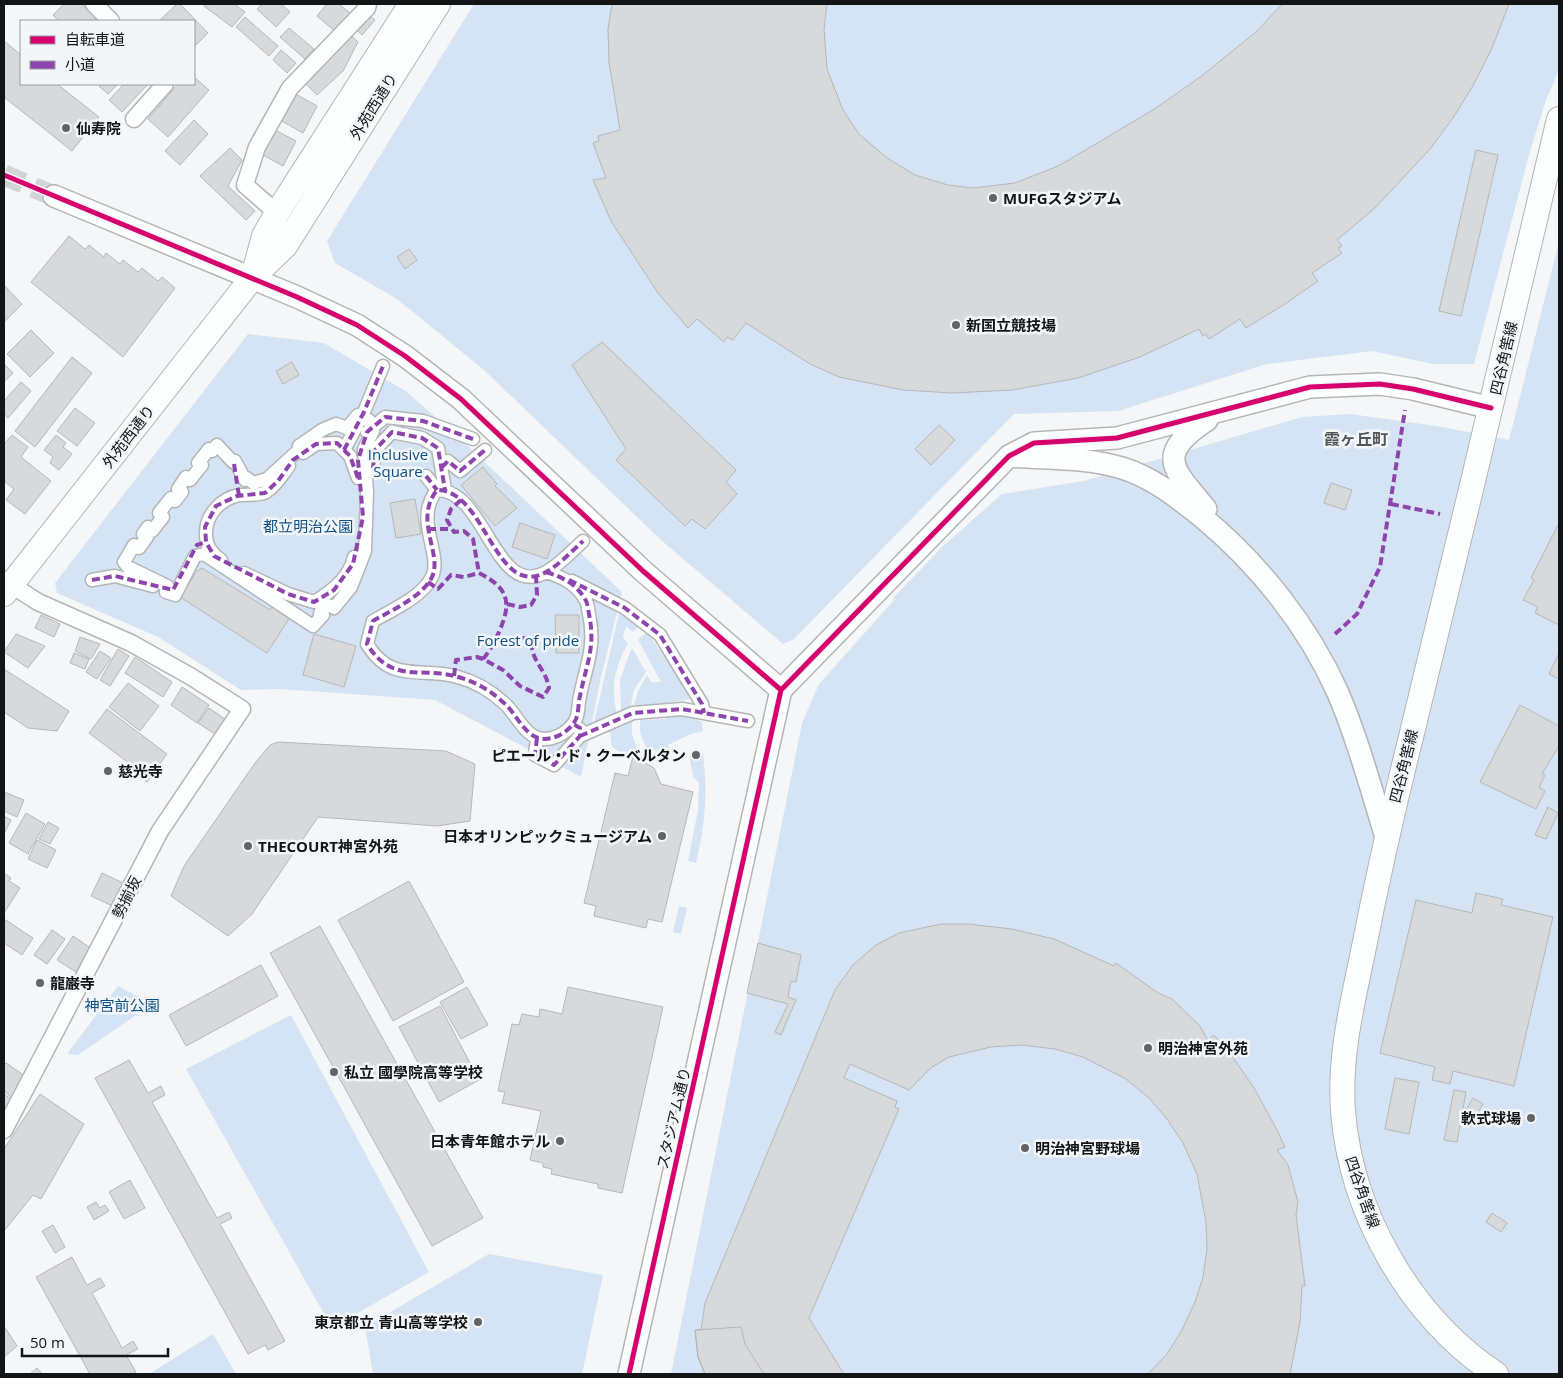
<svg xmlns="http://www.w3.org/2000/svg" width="1563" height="1378" viewBox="0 0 1563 1378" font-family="'Open Sans','Noto Sans JP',sans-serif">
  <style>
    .green { fill: #d5e4f4 }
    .building { fill: #d8d9db; stroke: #b6b7b9 }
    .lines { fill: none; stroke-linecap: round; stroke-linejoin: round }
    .tertiary-tunnel { stroke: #d2d4d6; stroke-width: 21; stroke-dasharray: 21 11; stroke-linecap: butt }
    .pedestrian-casing { stroke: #b4b5b7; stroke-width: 15 }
    .minor-casing { stroke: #b4b5b7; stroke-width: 19 }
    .tertiary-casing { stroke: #b4b5b7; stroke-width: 24 }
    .secondary-casing { stroke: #b4b5b7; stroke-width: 26 }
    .pedestrian { stroke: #fdfefe; stroke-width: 12 }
    .minor { stroke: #fdfefe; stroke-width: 16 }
    .tertiary { stroke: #fdfefe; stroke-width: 21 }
    .secondary { stroke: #fdfefe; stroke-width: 24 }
    .quiet { stroke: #8e44ad; stroke-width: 4; stroke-dasharray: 8 4; stroke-linecap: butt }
    .cycleway-casing { stroke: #f3f6f9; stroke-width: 8 }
    .cycleway { stroke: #d6006c; stroke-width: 5 }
    .poi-dot { fill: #626364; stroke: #f3f6f9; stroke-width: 2 }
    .labels { text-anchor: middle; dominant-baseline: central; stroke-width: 5; stroke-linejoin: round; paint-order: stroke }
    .street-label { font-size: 15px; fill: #131415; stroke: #f3f6f9 }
    .poi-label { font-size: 15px; font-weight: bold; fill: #131415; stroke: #f3f6f9; text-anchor: start }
    .park-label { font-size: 15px; fill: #0d5083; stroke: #f3f6f9 }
    .neighbourhood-label { font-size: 16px; font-weight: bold; fill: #525557; stroke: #f3f6f9 }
  </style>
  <rect width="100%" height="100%" fill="#f4f6f8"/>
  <path class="green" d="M474 4H1559V70L1546 100 1529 155 1474 364H1433L1372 351 1267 364 1118 411 1014 414 794 639 783 644 661 540 484 370 397 299 335 263 327 241Z
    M1559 242V1374H671L802 723 819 684 894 600 893 598 943 546 1002 494 1084 481 1302 417 1350 414 1437 426 1509 440Z
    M248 334 324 343 407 392 470 448 622 592 601 677 581 777 435 700 280 689 241 690 158 637 57 593 55 583Z
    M620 609 640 625 633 632 626 626 623 637 628 644C614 667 611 688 617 715L592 731Z
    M647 632 672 668 677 666 690 699 633 709 638 691 647 675 651 682H661L638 640Z
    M632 648 646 672 634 690 630 710 621 713 620 679Z
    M664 713 685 715 702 722 703 731 691 734 668 745 671 751 662 754 659 749 648 753 640 732V720L666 719Z
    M632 721V734L640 757 632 753 630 758 612 747 610 731 624 722Z
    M703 754C708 792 705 826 696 863L688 861 698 810 699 783 693 776 689 755Z
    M679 906 687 908 681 934 673 932Z
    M118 986 152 1004 78 1055 67 1054Z
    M291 1015 429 1272 332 1328 186 1069Z
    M489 1254 603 1275 582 1374H373L365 1327Z
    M213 1334 236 1374H149Z"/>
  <path class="building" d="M64 4H82L98 20 59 21 53 15Z
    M177 4H180L208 33 194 47V21H159Z
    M206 4H234L245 12 232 27 204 6Z
    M262 4H281L290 12 276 27 257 9Z
    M327 4H339L351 14 336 32 317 16Z
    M612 4H827L824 29 827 69 843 110 859 134 887 158 915 175 948 185 973 188 1015 183 1058 166 1089 148 1156 108 1203 75 1257 31 1282 4H1509L1492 48 1474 84 1453 118 1430 149 1376 207 1337 240 1342 246 1338 248 1342 253 1312 273 1318 281 1285 304 1246 328 1240 319 1209 339 1206 334 1203 336 1199 329 1140 357 1078 378 1012 390 952 393 903 390 839 377 810 364 746 323 733 340 727 337 724 342 697 319 688 328 658 293 611 221 593 180 606 178 593 143 599 141 598 136 620 130 609 62 608 29Z
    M369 15 375 20 362 35 356 29Z
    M245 17 278 46 269 56 236 27Z
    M289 28 314 49 305 59 280 37Z
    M350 34 358 42 343 71 317 95 305 83Z
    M4 41 21 55V84H57L99 117 72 151 4 97Z
    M281 50 296 63 287 73 273 60Z
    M194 77 209 90 168 137 148 119 178 84H194Z
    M101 84H118L108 94 99 86Z
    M124 84H148L122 112 109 100Z
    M294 93 317 106 303 133 280 120Z
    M194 120 208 134 180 165 165 151Z
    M275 130 296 141 283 166 261 154Z
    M230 148 242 160 228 186 255 211 246 220 200 176Z
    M1476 150 1498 155 1461 316 1439 311Z
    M69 236 85 249 89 245 104 257 106 253 120 264 123 260 138 272 142 268 158 281 162 277 175 288 123 357 31 282Z
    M409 249 417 260 405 269 397 257Z
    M4 285 22 304 4 322Z
    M31 330 54 353 30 377 7 354Z
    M602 342 736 470 726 482 737 494 705 529 692 519 685 526 616 460 626 449 572 365Z
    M72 357 92 373 35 447 15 431Z
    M292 362 299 375 283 384 276 371Z
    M4 364 13 373 4 382Z
    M21 382 31 391 8 418 4 414V401Z
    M75 408 95 423 77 446 57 431Z
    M939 425 955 440 931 465 915 449Z
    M12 435 28 447 21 457 51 481 25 514 6 500 14 489 4 481V444Z
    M56 435 66 443 63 447 72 454 59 470 50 463 53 457 44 450Z
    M483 467 497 484 495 486 517 508 495 526 461 485Z
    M1331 483 1352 490 1345 510 1324 503Z
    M415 499 421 534 396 538 390 503Z
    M520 523 555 535 547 559 512 547Z
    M1559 523V625L1535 613 1538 607 1523 600 1534 580 1531 578Z
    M202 568 270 610 275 603 292 614 267 653 180 597 197 571Z
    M41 615 60 624 54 637 35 628Z
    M555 615H579V653H556Z
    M16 634 45 646 28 668 4 652Z
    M314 634 356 646 344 687 303 675Z
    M80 637 100 644 91 659 75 651Z
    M118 649 129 656 110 686 100 680Z
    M100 651 111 658 97 679 86 672Z
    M74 653 89 659 85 669 70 663Z
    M1559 653V679L1549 674Z
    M135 657 172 682 163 697 125 673Z
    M4 669 69 711 57 731 28 728 4 712Z
    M128 683 159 706 140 731 109 707Z
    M182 687 209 705 197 723 171 705Z
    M1520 705 1559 726V746L1542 774 1545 775 1539 787 1545 791 1536 809 1480 782Z
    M209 708 225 719 215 734 198 723Z
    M107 709 167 754 147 782 128 768 130 764 89 733Z
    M278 742 446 751 475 764 470 821 437 826 318 817 252 914 228 936 171 896 184 866 255 763 270 745Z
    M633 756 654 768 661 784 693 792 662 922 648 919 646 928 594 916 596 906 584 903 615 773 628 776Z
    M4 792 24 800 17 817 4 811Z
    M1548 807 1558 813 1546 839 1535 835Z
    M26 813 45 824 28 854 9 843Z
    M4 816 11 820 4 834Z
    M48 822 59 828 50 844 39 839Z
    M37 840 56 850 47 868 28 859Z
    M4 873 11 878 9 881 20 888 4 913Z
    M102 873 125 884 115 907 91 896Z
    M409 881 464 982 393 1021 338 920Z
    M1476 893 1503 899 1501 905 1553 917 1514 1086 1453 1071 1450 1084 1432 1080 1435 1067 1380 1053 1416 900 1472 913Z
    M4 919 33 938 22 955 4 943Z
    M941 924H968L1012 929 1054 939 1114 966 1116 963 1158 993 1172 999 1200 1026 1208 1040 1214 1035 1232 1056 1254 1088 1277 1130 1285 1147 1277 1150 1288 1165 1298 1202 1296 1215 1305 1286H1302L1300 1322 1290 1374H1148L1167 1354 1182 1330 1195 1302 1203 1277 1207 1249 1206 1222 1197 1174 1183 1143 1167 1119 1149 1098 1126 1079 1083 1057 1055 1049 1022 1045 991 1047 949 1057 932 1067 909 1090 850 1064 844 1078 897 1101 895 1107 899 1109 809 1318 844 1374H705L698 1357 695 1330H701L705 1303 835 990 853 965 876 945 899 933Z
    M320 926 483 1218 432 1246 270 953Z
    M52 930 65 939 47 964 34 955Z
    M73 936 92 949 76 972 57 960Z
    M758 943 801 955 796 982 791 981 788 997 796 1000 781 1035 775 1032 788 1004 747 993Z
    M261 965 278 996 186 1046 169 1015Z
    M467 987 488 1025 461 1039 440 1002Z
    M568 987 663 1007 622 1193 598 1188V1184L551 1174 552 1169 543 1167V1163L530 1160 541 1111 502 1103 505 1092 498 1091 512 1024 519 1025 522 1014 539 1017 540 1009 562 1014Z
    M440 1006 479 1080 439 1102 399 1027Z
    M129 1060 148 1093 161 1086 165 1095 152 1102 217 1218 229 1212 232 1218 220 1224 285 1341 268 1350 265 1345 248 1354 95 1078Z
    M6 1063 25 1076 11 1097 4 1091V1065Z
    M1395 1078 1419 1082 1409 1134 1385 1129Z
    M1454 1090 1466 1092 1457 1142 1444 1140Z
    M4 1094 11 1099 4 1110Z
    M40 1094 84 1124 41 1199 33 1195 4 1231V1149Z
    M1473 1098 1483 1104 1474 1119 1464 1113Z
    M130 1180 145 1208 124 1219 109 1192Z
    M96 1202 100 1208 105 1205 109 1211 94 1220 87 1207Z
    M1492 1213 1507 1223 1501 1232 1486 1222Z
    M53 1225 65 1247 55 1253 42 1231Z
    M72 1257 87 1285 100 1278 105 1286 92 1293 122 1348 133 1341 138 1349 126 1355 136 1372 132 1374H90L36 1277Z
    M4 1326 17 1346 4 1357Z
    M741 1327 745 1344 764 1374H705L698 1357 695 1330Z
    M37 1368 42 1374H30Z"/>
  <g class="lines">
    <path class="tertiary-tunnel" d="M4 175 54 196"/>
    <g class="pedestrian-casing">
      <path id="pedestrian" d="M358 415 369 420 373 431 364 449 367 492 365 551 351 587 334 608 324 603 320 614 323 615 313 626 204 554 195 556 175 595 166 592 167 586 128 567 124 562 134 545 139 548 147 537 143 534 148 527 152 531 163 517 159 513 171 498 175 501 182 492 178 489 186 477 190 480 202 465 198 463 209 449 212 451 217 445 233 462 235 461 245 480 247 478 253 483 267 479 300 449 299 446 322 430 336 424 347 428Z
        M367 432 385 417 423 421 473 439
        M344 450 364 412 383 366
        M303 453 316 444 337 443 350 456 358 478
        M442 467 448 461 460 471 485 450
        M373 468 375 450 392 432 422 438 438 448 445 490
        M426 476 437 490
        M221 560C212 554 206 545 206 535 205 515 221 498 240 495 248 494 260 496 266 492 276 486 282 475 289 466
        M546 572C563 577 576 584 585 599 588 603 588 610 589 614 596 648 586 665 580 696 578 703 579 712 576 719 570 732 552 742 538 738 523 733 515 712 504 703 490 690 476 682 458 677 422 666 392 685 367 644L373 621C392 610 422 597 432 577 443 554 413 520 437 490 487 490 495 603 548 571 561 563 572 551 583 541
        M244 573 288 594 314 602C331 592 350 577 354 557
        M92 580 115 576 153 586
        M572 581 625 608 660 635 702 704 704 713
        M580 736 633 713 682 709 748 721
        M537 738 535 755 554 765 580 736V729"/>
    </g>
    <g class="minor-casing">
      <path id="minor" d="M94 4 111 21
        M134 119 165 84
        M277 213 245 185 257 147 290 88 367 8 368 4
        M4 580 38 602 131 643 190 676 242 709 160 831 4 1130"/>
    </g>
    <g class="tertiary-casing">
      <path id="tertiary" d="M54 196 297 297 357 325 405 356 461 399 643 571 781 690
        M1009 456C1046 459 1086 457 1122 468 1152 477 1178 498 1202 517 1259 564 1308 626 1338 693 1358 740 1371 789 1386 837
        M1206 509C1173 469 1154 455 1207 420
        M629 1374 781 690 1009 456 1034 443 1117 438 1310 387 1380 384 1413 389 1491 408"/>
    </g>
    <g class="secondary-casing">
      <path id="secondary" d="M253 277 264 236 277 213 411 4
        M4 594 252 278 285 246 438 4
        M1496 1374C1410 1317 1351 1213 1343 1111 1339 1057 1352 1005 1363 952 1377 880 1393 809 1411 737 1461 531 1511 326 1559 119"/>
    </g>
    <use href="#pedestrian" class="pedestrian"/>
    <use href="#minor" class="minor"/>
    <use href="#tertiary" class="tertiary"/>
    <use href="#secondary" class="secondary"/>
    <path class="quiet" d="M344 450 364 412 383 366
      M234 464 239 496
      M442 467 448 461 460 471 485 450
      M373 468 375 450 392 432 422 438 438 448 445 490
      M426 476 437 490
      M358 478 350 456 337 443 316 444 293 460 278 481 265 493 237 496 216 506 205 527 206 542 214 556 288 594 314 602 334 590 353 564 363 517 358 460 367 432 385 417 423 421 473 439
      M461 500 451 509 447 520 454 532 464 531 473 539 479 573
      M1391 504 1440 514
      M428 529H452
      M546 572C563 577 576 584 585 599 588 603 588 610 589 614 596 648 586 665 580 696 578 703 579 712 576 719 570 732 552 742 538 738 523 733 515 712 504 703 490 690 476 682 458 677 422 666 392 685 367 644L373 621C392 610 422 597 432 577 443 554 413 520 437 490 487 490 495 603 548 571 561 563 572 551 583 541
      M92 580 115 576 173 590 197 545 206 542
      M569 580 625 608 660 635 702 704 704 713
      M428 582 438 589 451 575 464 577 479 573C509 588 512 603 499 632 494 642 490 651 483 659
      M507 604 520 607 531 605 537 595 536 575
      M1335 634 1357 614 1380 567 1405 410
      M454 676 456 660 477 657 483 659 503 670 520 686 543 697 549 688C545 666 532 665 531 639L522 638 515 640 496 638
      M580 736 633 713 682 709 748 721
      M537 738 535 755 554 765 580 736V728L572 723"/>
    <g class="cycleway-casing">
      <path id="cycleway" d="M4 175 297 297 357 325 405 356 461 399 643 571 781 690
        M629 1374 781 690 1009 456 1034 443 1117 438 1310 387 1380 384 1413 389 1491 408"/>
    </g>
    <use href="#cycleway" class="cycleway"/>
  </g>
  <g class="poi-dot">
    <circle cx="66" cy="128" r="5"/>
    <circle cx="993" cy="198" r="5"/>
    <circle cx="956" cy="325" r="5"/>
    <circle cx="696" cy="755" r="5"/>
    <circle cx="108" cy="771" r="5"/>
    <circle cx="662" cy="836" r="5"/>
    <circle cx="248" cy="846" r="5"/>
    <circle cx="40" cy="983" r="5"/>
    <circle cx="1148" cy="1048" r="5"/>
    <circle cx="334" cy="1072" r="5"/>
    <circle cx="1531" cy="1118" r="5"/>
    <circle cx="560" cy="1141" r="5"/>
    <circle cx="1025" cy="1148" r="5"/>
    <circle cx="478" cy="1322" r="5"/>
  </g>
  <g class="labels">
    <g class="street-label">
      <text transform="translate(373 106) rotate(-58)">外苑西通り</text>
      <text transform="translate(1503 358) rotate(-77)">四谷角筈線</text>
      <text transform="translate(128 436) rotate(-52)">外苑西通り</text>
      <text transform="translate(1403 766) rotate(-76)">四谷角筈線</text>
      <text transform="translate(126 897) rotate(-63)">勢揃坂</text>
      <text transform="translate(673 1118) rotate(-77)">スタジアム通り</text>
      <text transform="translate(1363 1192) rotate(71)">四谷角筈線</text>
    </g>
    <g class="poi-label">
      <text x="76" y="128">仙寿院</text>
      <text x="1003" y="198">MUFGスタジアム</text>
      <text x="966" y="325">新国立競技場</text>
      <text x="686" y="755" text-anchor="end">ピエール・ド・クーベルタン</text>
      <text x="118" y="771">慈光寺</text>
      <text x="652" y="836" text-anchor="end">日本オリンピックミュージアム</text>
      <text x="258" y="846">THECOURT神宮外苑</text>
      <text x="50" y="983">龍巌寺</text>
      <text x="1158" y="1048">明治神宮外苑</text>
      <text x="344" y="1072">私立 國學院高等学校</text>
      <text x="1521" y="1118" text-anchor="end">軟式球場</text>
      <text x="550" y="1141" text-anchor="end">日本青年館ホテル</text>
      <text x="1035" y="1148">明治神宮野球場</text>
      <text x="468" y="1322" text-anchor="end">東京都立 青山高等学校</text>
    </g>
    <g class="park-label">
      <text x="398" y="454">Inclusive<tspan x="398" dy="17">Square</tspan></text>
      <text x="308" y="526">都立明治公園</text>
      <text x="528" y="640">Forest of pride</text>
      <text x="122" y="1005">神宮前公園</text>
    </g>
    <g class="neighbourhood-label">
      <text x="1356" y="439">霞ヶ丘町</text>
    </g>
  </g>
  <rect width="1563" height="1378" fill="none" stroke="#131415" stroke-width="10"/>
  <rect x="20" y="20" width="175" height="65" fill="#f3f6f9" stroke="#999c9e"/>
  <rect x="30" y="36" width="25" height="8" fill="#d6006c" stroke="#999c9e"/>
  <text x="65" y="45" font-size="15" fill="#131415">自転車道</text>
  <rect x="30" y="61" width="25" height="8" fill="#8e44ad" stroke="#999c9e"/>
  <text x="65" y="70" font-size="15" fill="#131415">小道</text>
  <path d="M22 1348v8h146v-8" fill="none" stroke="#131415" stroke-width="2.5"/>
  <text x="30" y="1348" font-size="15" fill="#131415" stroke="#f3f6f9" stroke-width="4" paint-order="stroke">50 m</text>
</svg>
